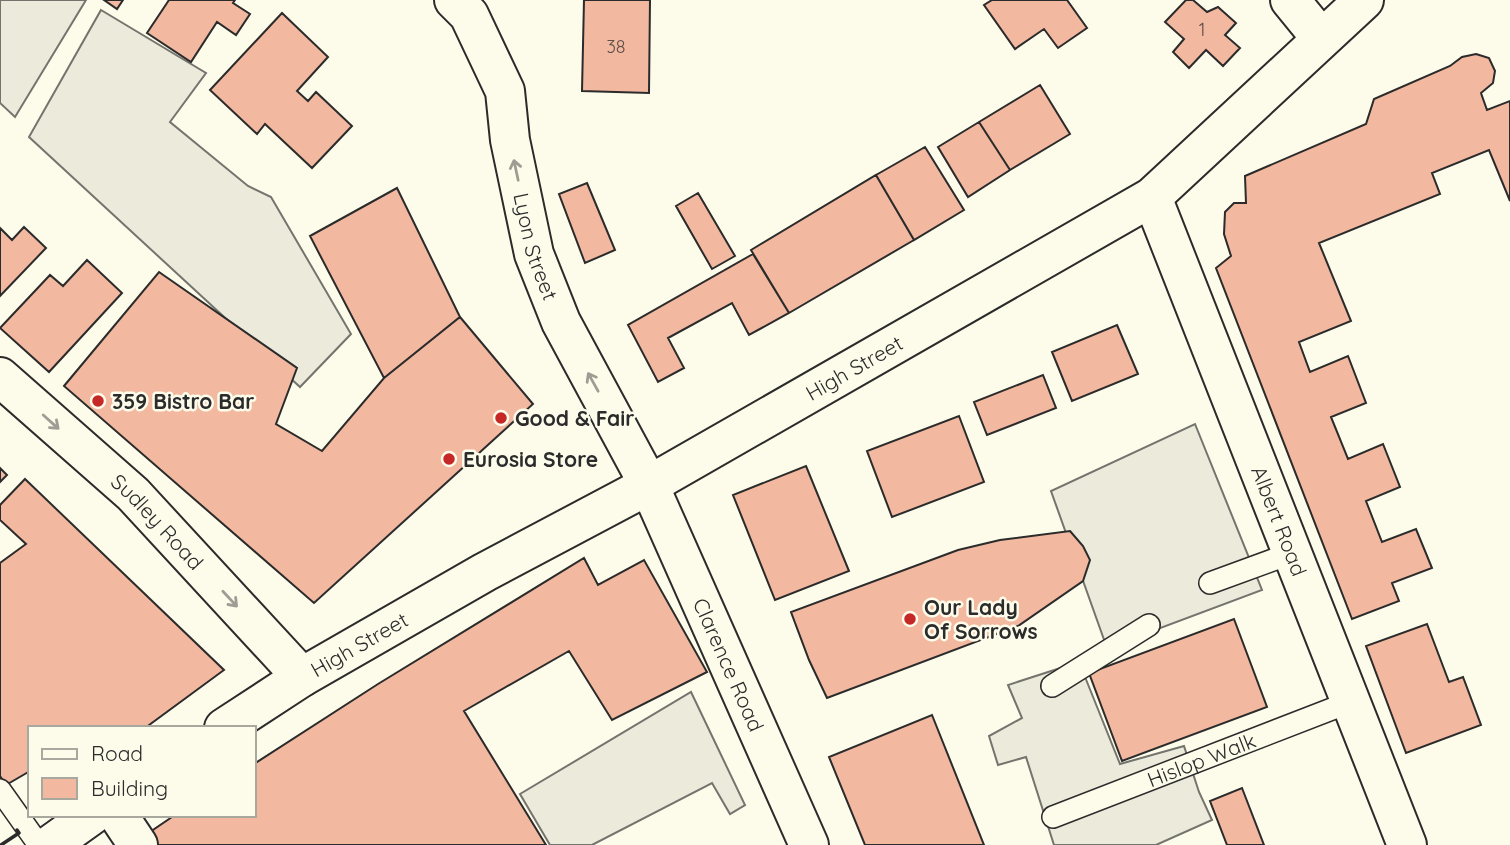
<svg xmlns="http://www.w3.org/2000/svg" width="1510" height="845" viewBox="0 0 1510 845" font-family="Quicksand,sans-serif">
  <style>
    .parking { fill: #eceadb; stroke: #74746e; stroke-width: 2 }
    .building { fill: #f2b8a0; stroke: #2b2b2b; stroke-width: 2 }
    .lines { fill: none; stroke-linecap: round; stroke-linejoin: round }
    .lane-casing { stroke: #2b2b2b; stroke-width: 24 }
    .street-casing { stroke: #2b2b2b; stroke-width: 42 }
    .secondary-casing { stroke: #2b2b2b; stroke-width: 42 }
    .lane { stroke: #fdfbea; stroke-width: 21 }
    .street { stroke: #fdfbea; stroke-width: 38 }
    .secondary { stroke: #fdfbea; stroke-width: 38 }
    .wall { stroke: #2b2b2b; stroke-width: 3.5 }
    .oneway { stroke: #9e9d94 }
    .poi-dot { fill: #c62828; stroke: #fdfbea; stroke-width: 2.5 }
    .labels { text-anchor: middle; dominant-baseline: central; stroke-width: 5; stroke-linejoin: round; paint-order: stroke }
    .number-label { font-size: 18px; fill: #5d4e48 }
    .street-label { font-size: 21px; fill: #2b2b2b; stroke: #fdfbea }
    .poi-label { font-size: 21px; font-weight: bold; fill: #2b2b2b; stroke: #fdfbea; text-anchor: start }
  </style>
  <rect width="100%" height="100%" fill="#fdfbea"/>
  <path class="parking" d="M0 0H86L15 117 0 103Z
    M101 10 206 73 170 122 248 186 271 197 351 334 300 387 29 137Z
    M1195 424 1262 590 1107 648 1051 491Z
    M1079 662 1120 764 1184 746 1199 792 1212 820 1156 845H1054L1026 757 998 765 989 736 1022 718 1008 685Z
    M691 692 745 805 730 814 712 783 592 845H550L520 794Z"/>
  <path class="building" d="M104 0H123L117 9Z
    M169 0H235L233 3 250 14 236 35 217 22 191 62 147 33Z
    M584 0H650L649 93 582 91Z
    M992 0H1067L1087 28 1058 48 1044 29 1015 49 984 5Z
    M1186 0H1193L1207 12 1218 7 1236 23 1225 35 1240 48 1223 66 1206 50 1189 68 1173 52 1184 39 1165 22Z
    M282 13 328 57 297 91 308 101 316 92 352 126 312 168 265 124 257 134 210 90Z
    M1476 54 1489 58 1495 71 1493 83 1481 93 1487 110 1510 101V201L1489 150 1432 173 1440 194 1319 243 1351 321 1299 342 1310 372 1348 356 1366 403 1331 417 1348 459 1383 444 1400 487 1366 501 1382 542 1416 529 1432 568 1392 583 1399 601 1352 619 1216 268 1231 256 1224 234 1225 212 1234 203H1246L1245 176 1366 124 1374 99 1450 66 1462 57Z
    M1040 85 1070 134 1010 170 979 122Z
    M979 122 1010 170 968 197 938 147Z
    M925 147 964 210 914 240 876 175Z
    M876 175 914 240 789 313 751 250Z
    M587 183 615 250 585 263 559 194Z
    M397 188 460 317 384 378 310 236Z
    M698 193 735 256 712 269 676 206Z
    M24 227 46 248 0 296V228L12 240Z
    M753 254 789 313 749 335 732 303 668 338 684 368 658 382 628 325Z
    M87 260 122 293 49 372 0 328 50 275 63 286Z
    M159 272 297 368 276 424 322 451 384 378 460 317 533 404 314 603 64 386Z
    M1117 325 1138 374 1072 401 1052 352Z
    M1043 375 1056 408 987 435 974 402Z
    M959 416 984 482 892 517 867 451Z
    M806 466 849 571 775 600 733 495Z
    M0 468 7 475 0 482Z
    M25 479 224 670 145 728H30V771L6 785 0 776V563L26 544 0 520V505Z
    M1070 531 1083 546 1090 560 1083 581 1018 626 827 698 809 660 791 612 958 550 1000 540Z
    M584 558 598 585 644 560 707 672 612 720 569 651 464 711 546 845H155L147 834 175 815H254V764L378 684Z
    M1234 619 1267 707 1122 761 1089 673Z
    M1427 624 1449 682 1463 677 1481 725 1406 753 1366 646Z
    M932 715 984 845H865L829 757Z
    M1242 788 1264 845H1227L1210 801Z"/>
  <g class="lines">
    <g class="lane-casing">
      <g id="lane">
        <path d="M1210 583 1292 553"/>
        <path d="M1052 686 1149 625"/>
        <path d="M0 790 39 845"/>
        <path id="s1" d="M1053 817 1350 702"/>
      </g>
    </g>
    <g class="street-casing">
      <g id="street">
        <path d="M1290 0 1321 38"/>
        <path id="s2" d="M1152 197 1407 845"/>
        <path id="s3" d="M0 377 133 494 302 677"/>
        <path d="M118 815 138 845"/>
        <path d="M50 845 92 815"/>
      </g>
    </g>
    <g class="secondary-casing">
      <g id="secondary">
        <path id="s4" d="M454 0 469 15 505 91 510 140 534 254 561 322 649 485 809 845"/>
        <path id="s5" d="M224 728 302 677 485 572 649 485 1152 197 1364 0"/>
      </g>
    </g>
    <use href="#lane" class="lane"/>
    <use href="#street" class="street"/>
    <use href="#secondary" class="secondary"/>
    <path class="wall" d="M1 845 19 833 17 830"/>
  </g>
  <defs><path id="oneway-shaft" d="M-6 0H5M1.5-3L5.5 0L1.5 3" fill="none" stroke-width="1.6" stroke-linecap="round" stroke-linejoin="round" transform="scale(1.75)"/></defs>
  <g class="oneway">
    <use href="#oneway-shaft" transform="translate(516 170) rotate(-102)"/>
    <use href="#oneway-shaft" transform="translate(593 382) rotate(-119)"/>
    <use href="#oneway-shaft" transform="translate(51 422) rotate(42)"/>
    <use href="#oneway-shaft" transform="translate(230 599) rotate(47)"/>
  </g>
  <g class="poi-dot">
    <circle cx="98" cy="401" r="7"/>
    <circle cx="501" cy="418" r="7"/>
    <circle cx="449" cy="459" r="7"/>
    <circle cx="910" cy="619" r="7"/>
  </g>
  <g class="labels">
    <g class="number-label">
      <text x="1202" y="29">1</text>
      <text x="616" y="46">38</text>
    </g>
    <g class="street-label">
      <text stroke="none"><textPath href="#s4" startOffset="264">Lyon Street</textPath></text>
      <text stroke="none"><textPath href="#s5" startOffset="726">High Street</textPath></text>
      <text stroke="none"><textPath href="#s2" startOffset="348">Albert Road</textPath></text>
      <text stroke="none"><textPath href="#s3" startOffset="214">Sudley Road</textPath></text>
      <text stroke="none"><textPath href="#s5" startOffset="159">High Street</textPath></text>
      <text stroke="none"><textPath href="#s4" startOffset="726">Clarence Road</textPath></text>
      <text stroke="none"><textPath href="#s1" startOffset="159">Hislop Walk</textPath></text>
    </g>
    <g class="poi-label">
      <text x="112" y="401">359 Bistro Bar</text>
      <text x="515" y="418">Good &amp; Fair</text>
      <text x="463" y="459">Eurosia Store</text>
      <text x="924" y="607">Our Lady<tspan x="924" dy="24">Of Sorrows</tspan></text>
    </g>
  </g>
  <rect x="28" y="726" width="228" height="91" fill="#fdfbea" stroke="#a9a89e" stroke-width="2"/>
  <rect x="42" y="749" width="35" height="10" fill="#fdfbea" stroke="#a9a89e" stroke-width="2"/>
  <text x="91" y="761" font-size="21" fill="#2b2b2b">Road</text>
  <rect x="42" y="778" width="35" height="21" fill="#f2b8a0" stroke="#a9a89e" stroke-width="2"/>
  <text x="91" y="796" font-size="21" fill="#2b2b2b">Building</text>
</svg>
